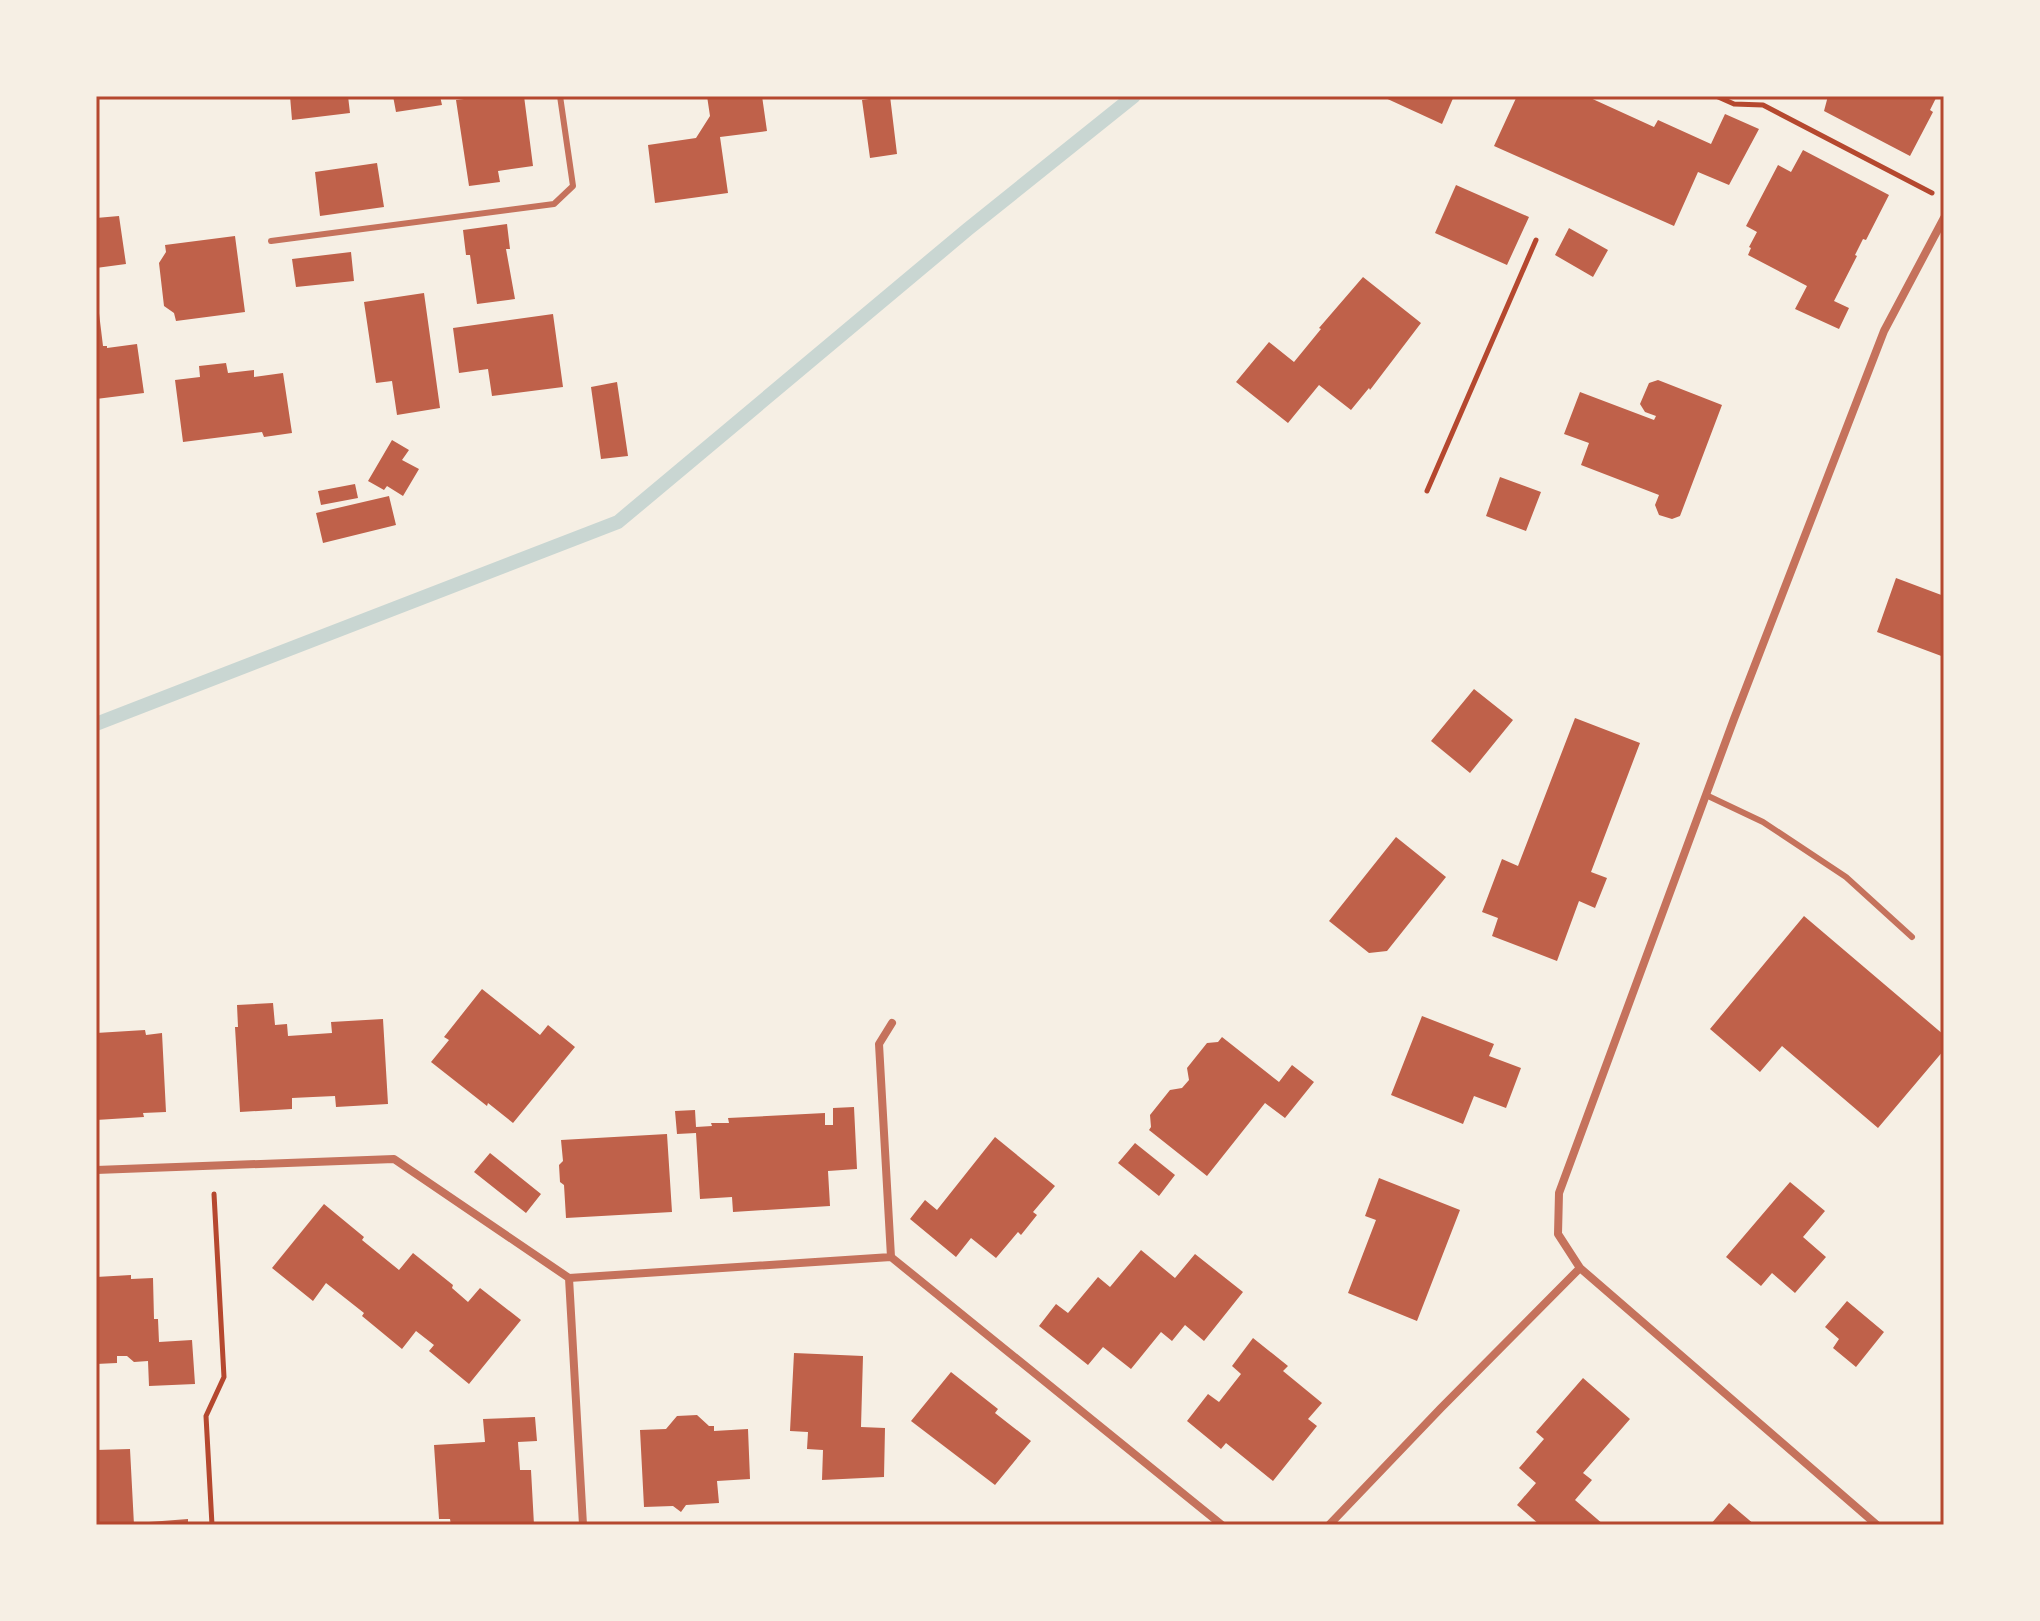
<svg xmlns="http://www.w3.org/2000/svg" width="2040" height="1621" viewBox="0 0 2040 1621" font-family="Arial,sans-serif">
  <style>
    .lines { fill: none; stroke-linecap: round; stroke-linejoin: round }
    .stream { stroke: #c9d6d2; stroke-width: 14 }
    .building { fill: #bf614a }
    .path { stroke: #b5482f; stroke-width: 5 }
    .service { stroke: #c5725c; stroke-width: 6 }
    .minor { stroke: #c5725c; stroke-width: 8 }
    .neatline { fill: none; stroke: #b5482f; stroke-width: 3 }
  </style>
  <rect width="100%" height="100%" fill="#f6efe4"/>
  <g class="lines">
    <path class="stream" d="M96 724 618 522 968 229 1134 96"/>
  </g>
  <path class="building" d="M290 96H348L350 113 292 120Z
    M393 96H440L442 105 396 112Z
    M488 96H524L533 166 498 171 500 182 469 186 456 100Z
    M707 96H762L767 131 720 137 728 193 655 203 648 145 696 138 710 116Z
    M890 96 897 154 870 158 862 100Z
    M1381 96H1454L1442 124Z
    M1517 96H1586L1654 127 1658 120 1711 144 1725 114 1759 129 1729 185 1698 172 1674 226 1494 146Z
    M1828 96H1937L1930 110 1933 112 1910 156 1824 111Z
    M1803 150 1889 195 1866 240 1863 239 1855 255 1857 256 1834 301 1849 308 1839 329 1795 309 1807 286 1748 255 1751 248 1749 247 1757 232 1746 226 1778 165 1791 172Z
    M377 163 384 207 320 216 315 172Z
    M1456 185 1529 217 1507 265 1435 233Z
    M119 216 126 264 96 268V218Z
    M507 224 510 249H506L515 299 477 304 470 255H466L463 230Z
    M1569 228 1608 250 1593 277 1555 255Z
    M235 236 245 312 176 321 174 313 164 306 159 263 166 252 165 245Z
    M351 252 354 281 296 287 292 259Z
    M1363 277 1421 323 1370 390 1369 388 1351 410 1319 385 1288 423 1236 382 1269 342 1294 362 1321 329 1319 328Z
    M424 293 440 408 397 415 392 381 376 383 364 302Z
    M96 305H98L103 346H107V348L137 344 144 393 96 399Z
    M553 314 563 387 492 396 488 369 459 373 453 328Z
    M226 363 228 373 254 370V377L283 373 292 433 264 437 262 432 183 442 175 380 200 377 199 366Z
    M1658 380 1722 405 1680 516 1672 519 1659 515 1655 505 1659 495 1581 465 1589 443 1564 434 1580 392 1654 420 1656 416 1645 412 1640 404 1649 383Z
    M617 382 628 456 601 459 591 387Z
    M392 440 409 450 402 460 419 469 403 496 387 486 384 490 368 481Z
    M1500 477 1541 492 1526 531 1486 516Z
    M355 484 358 498 321 505 318 491Z
    M389 496 396 525 323 543 316 513Z
    M1896 578 1944 596V657L1877 632Z
    M1474 689 1513 720 1470 773 1431 741Z
    M1575 718 1640 743 1591 872 1607 878 1595 908 1579 901 1557 961 1492 936 1498 918 1482 912 1502 859 1518 866Z
    M1396 837 1446 877 1387 951 1369 953 1329 921Z
    M1804 916 1944 1035V1050L1878 1128 1782 1046 1760 1072 1710 1029Z
    M482 989 540 1035 548 1025 575 1047 513 1123 488 1103 487 1106 431 1062 449 1040 444 1037Z
    M273 1003 275 1025 287 1024 288 1036 332 1033 331 1022 383 1019 388 1104 336 1107 335 1096 313 1097 292 1098V1109L240 1112 235 1027H238L237 1005Z
    M1422 1016 1494 1044 1489 1056 1521 1068 1506 1108 1474 1096 1463 1124 1391 1095Z
    M145 1030 146 1035 162 1033 166 1112 143 1113 144 1117 96 1120V1033Z
    M1222 1037 1279 1082 1292 1065 1314 1082 1285 1118 1265 1103 1207 1176 1149 1130 1151 1127 1150 1115 1170 1090 1182 1088 1189 1080 1187 1068 1207 1043 1218 1042Z
    M854 1107 857 1169 828 1171 830 1206 733 1212 732 1197 700 1199 696 1133 677 1134 675 1111 695 1110 696 1127 712 1126 711 1123H729L728 1118 825 1113V1125H833V1108Z
    M667 1134 672 1212 566 1218 564 1185 560 1182 559 1165 563 1161 561 1140Z
    M995 1137 1055 1186 1033 1212 1037 1215 1021 1235 1018 1232 996 1258 971 1238 956 1257 910 1219 925 1200 937 1210Z
    M1135 1143 1175 1175 1159 1196 1118 1163Z
    M490 1153 541 1194 526 1213 474 1172Z
    M1379 1178 1460 1210 1417 1321 1348 1293 1376 1220 1365 1216Z
    M1790 1182 1825 1211 1803 1237 1826 1257 1795 1293 1772 1273 1761 1286 1726 1257Z
    M324 1204 364 1237 362 1240 399 1270 413 1253 453 1285 452 1288 468 1302 480 1288 521 1320 469 1384 429 1351 434 1345 416 1331 402 1349 362 1316 364 1313 326 1283 313 1301 272 1268Z
    M1141 1250 1175 1278 1195 1254 1243 1292 1204 1341 1185 1325 1172 1341 1161 1332 1131 1369 1103 1347 1088 1365 1039 1326 1056 1304 1068 1313 1098 1277 1110 1287Z
    M131 1275V1279L153 1278 154 1319H158L159 1342 192 1340 195 1384 149 1386 148 1361 134 1362 127 1356H117V1363L96 1364V1277Z
    M1847 1301 1884 1332 1856 1367 1833 1348 1839 1339 1825 1327Z
    M1253 1338 1288 1366 1283 1371 1322 1403 1308 1419 1317 1426 1273 1481 1226 1443 1221 1449 1187 1421 1208 1394 1219 1402 1241 1374 1232 1366Z
    M794 1353 863 1356 861 1427 885 1428 884 1477 822 1480 823 1450 807 1449 808 1432 790 1431Z
    M951 1372 998 1409 995 1413 1031 1441 995 1485 911 1421Z
    M1583 1378 1630 1419 1583 1473 1592 1480 1575 1500 1604 1525H1540L1517 1505 1536 1483 1519 1468 1544 1439 1536 1432Z
    M697 1415 709 1426H714V1431L748 1429 750 1479 717 1481 719 1503 686 1505 681 1512 673 1506 644 1507 640 1430 666 1429 677 1416Z
    M535 1417 537 1441 518 1442 520 1470H531L534 1525H451L450 1519H439L434 1445 485 1442 483 1419Z
    M130 1449 134 1525H96V1450Z
    M1729 1503 1755 1525H1710Z
    M188 1519V1525H136V1523Z"/>
  <g class="lines">
    <path class="path" d="M1716 96 1734 104 1763 105 1932 193
      M1427 491 1536 240
      M212 1525 206 1416 224 1377 214 1194"/>
    <path class="service" d="M271 241 554 204 573 186 560 96
      M1706 795 1763 822 1846 877 1912 937"/>
    <path class="minor" d="M96 1170 394 1159 569 1278 891 1257 1222 1525
      M891 1257 879 1044 892 1023
      M569 1278 583 1525
      M1329 1525 1441 1408 1580 1268
      M1877 1525 1580 1268 1558 1234 1559 1193 1734 719 1884 331 1944 218"/>
  </g>
  <rect width="2040" height="1621" fill="none" stroke="#f6efe4" stroke-width="196"/>
  <rect x="98" y="98" width="1844" height="1425" class="neatline"/>
</svg>
